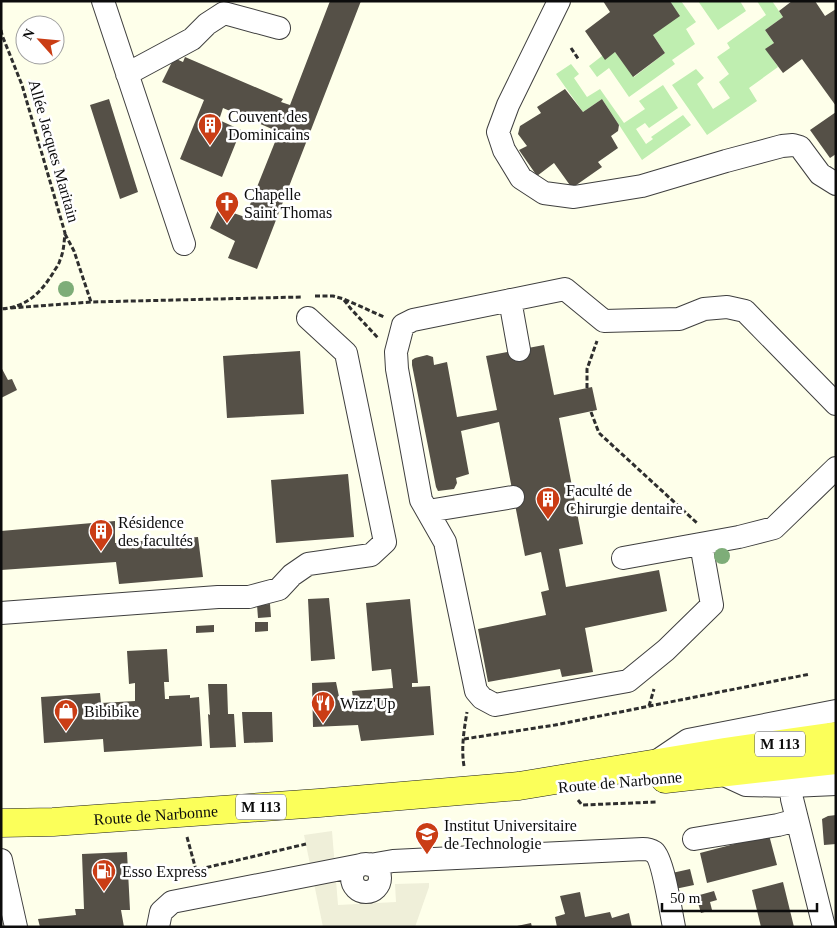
<svg xmlns="http://www.w3.org/2000/svg" width="837" height="928" viewBox="0 0 837 928" font-family="'Times New Roman',serif">
  <style>
    .green { fill: #bfeeb0 }
    .plaza { fill: #efefd9 }
    .building { fill: #555047 }
    .lines { fill: none; stroke-linecap: round; stroke-linejoin: round }
    .minor-casing { stroke: #3f3f3f; stroke-width: 24 }
    .major-casing { stroke: #1d1d1d; stroke-width: 29 }
    .path { stroke: #2e2e2e; stroke-width: 3; stroke-dasharray: 5 2.5; stroke-linecap: butt }
    .minor { stroke: #fff; stroke-width: 22 }
    .major { stroke: #fbff5a; stroke-width: 28 }
    .tree { fill: #7ead78 }
    .labels { text-anchor: middle; dominant-baseline: central; stroke-width: 5; stroke-linejoin: round; paint-order: stroke }
    .shield { fill: #fff; stroke: #555; stroke-width: 1 }
    .shield-label { font-size: 15px; font-weight: bold; fill: #0c0c0c }
    .poi-label { font-size: 16px; fill: #0c0c0c; stroke: #fff; text-anchor: start }
    .street-label { font-size: 16px; fill: #0c0c0c; stroke: #fff }
  </style>
  <rect width="100%" height="100%" fill="#feffea"/>
  <path class="green" d="M670 1H681L696 22 686 29 695 44 672 60 675 64 629 97 609 68 597 77 589 66 602 56 615 52 634 77 665 53 653 35Z
    M698 1H740L746 11 718 30Z
    M757 1H772L783 17 765 30 774 43 766 49 778 67 749 88 757 101 707 135 672 85 696 69 704 78 697 84 713 109 730 98 719 82 729 74 717 57 730 48 727 43 766 15Z
    M571 64 579 74 574 78 587 97 600 89 624 123 645 109 639 101 663 85 678 108 649 128 645 123 636 129 646 144 653 139 651 137 683 115 691 125 642 160 602 99 583 112 556 74Z"/>
  <path class="plaza" d="M332 831 338 905 396 902 395 884 429 883V887L415 927H323L304 835Z"/>
  <path class="building" d="M330 1H361L257 269 228 258 235 241 210 228 219 208 245 217 279 132 223 108 219 120 241 130 222 177 180 159 204 100 162 82 174 58 183 62 185 57 283 99 281 102 290 105Z
    M603 1H670L680 16 653 35 665 53 633 77 615 52 605 60 585 31 610 12Z
    M792 1H815L825 16 836 9V106L802 59 783 73 765 49 774 43 765 30 783 17 779 11Z
    M565 89 583 112 602 99 619 125 618 131 611 136 618 148 598 162 602 167 572 188 554 163 537 176 519 150 527 146 518 134 520 126 541 113 537 107Z
    M109 99 138 192 120 199 90 105Z
    M836 112V154L830 158 810 130Z
    M544 345 554 395 592 387 597 410 559 418 583 544 559 549 566 587 659 570 667 611 585 628 593 672 562 677 560 669 488 682 478 629 546 615 541 592 549 590 541 552 525 556 499 422 461 431 469 474 456 478 457 483 454 489 438 491 436 487 412 365V360L415 358 427 355 433 357 434 365 447 362 457 417 497 410 486 356Z
    M300 351 304 414 227 418 223 356Z
    M1 367 8 380 12 379 17 390 1 398Z
    M348 474 354 537 276 543 271 480Z
    M115 521V543L198 537 203 577 119 584 116 562 1 570V531Z
    M329 598 335 659 311 661 308 599Z
    M410 599 418 683H412V687L430 686 434 735 361 741 358 725 313 727 312 683 336 682 342 711 355 710 352 691 393 688 391 669 372 671 366 603Z
    M270 604 271 617 258 618 257 605Z
    M255 622H268V631L255 632Z
    M214 625V632L196 633V626Z
    M167 649 169 682H164L165 699H169V696L190 695V698L199 697 202 746 104 752 103 739 44 743 41 697 100 693 101 703 135 701V683L129 684 127 651Z
    M208 684H227L228 714H234L236 747 210 748 208 714 210 715Z
    M242 712H272L273 742 244 743Z
    M836 815V844L824 845 822 819 828 816Z
    M769 835 777 865 707 883 700 853Z
    M127 852 130 910H121L124 927H40L38 919 76 915 75 909H84L82 854Z
    M690 869 694 885 675 889 672 873Z
    M783 882 794 927H761L752 890Z
    M714 891 717 900 710 902 712 910 701 913 696 896Z
    M580 892 585 917 610 912 612 918 629 913 632 927H557L555 917 565 914 560 896Z
    M531 923 532 927H517V926Z"/>
  <g class="lines">
    <g class="minor-casing">
      <path id="minor" d="M103 1 184 244
        M559 1 508 105 498 132 504 150 521 178 544 193 574 197 642 186 726 161 782 146 793 145 800 147 820 174 836 184
        M127 74 192 39 207 24 224 13 279 28
        M510 300 519 350
        M428 511 513 497
        M701 544 712 605 666 650 628 681 495 705 482 698 476 691 445 542 421 500 397 369 396 352 403 325 413 320 565 289 604 321 679 319 704 309 727 307 745 311 836 404
        M623 558 739 537 774 528 836 468
        M1 613 218 597H249L279 589 292 575 308 564 371 555 385 542 346 353 308 318
        M654 763 688 740 836 711
        M720 773 746 785 791 786 836 784
        M791 786 792 799 824 927
        M694 839 778 825 797 820
        M1 860 16 927
        M352 878a14 14 0 1 1 28 0a14 14 0 1 1-28 0Z
        M370 865 393 861 643 849C646 849 651 850 654 852 663 859 671 913 674 927
        M158 927 161 912 172 902 361 865"/>
    </g>
    <g class="major-casing">
      <g id="major">
        <path d="M665 779 836 760"/>
        <path id="s1" d="M1 823 53 822 319 803 519 786 725 752 836 736"/>
      </g>
    </g>
    <path class="path" d="M1 30 2 35 22 85 65 233C64 242 64 251 60 260 59 265 55 269 53 273 40 294 26 307 1 309
      M571 48 579 60
      M65 234 74 251 91 302
      M315 296H333L344 299 384 317
      M344 300 351 309 378 338
      M11 308 91 302 301 297
      M587 388V369L597 341
      M591 412 599 433 697 523
      M649 706 654 689
      M464 739 555 725 810 674
      M464 766C461 748 464 730 467 712
      M578 800 582 805 657 802
      M187 837 196 870 306 844"/>
    <use href="#minor" class="minor"/>
    <use href="#major" class="major"/>
  </g>
  <g class="tree">
    <circle cx="66" cy="289" r="8"/>
    <circle cx="722" cy="556" r="8"/>
  </g>
  <defs>
    <g id="building-pin" transform="scale(1.25)"><path d="M0 17L-7.5 6A9.5 9.5 0 1 1 7.5 6Z" fill="#ca3d15" stroke="#fff"/><path d="M-4-6H4V6H1V3H-1V6H-4ZM-2.5-4.3h1.7v1.8h-1.7ZM.8-4.3h1.7v1.8H.8ZM-2.5-1h1.7V.8h-1.7ZM.8-1h1.7V.8H.8Z" fill="#fff"/></g>
    <g id="church-pin" transform="scale(1.25)"><path d="M0 17L-7.5 6A9.5 9.5 0 1 1 7.5 6Z" fill="#ca3d15" stroke="#fff"/><path d="M-1.2-6h2.4v3.5h3.3v2.4h-3.3V6h-2.4V-.1h-3.3v-2.4h3.3Z" fill="#fff"/></g>
    <g id="restaurant-pin" transform="scale(1.25)"><path d="M0 17L-7.5 6A9.5 9.5 0 1 1 7.5 6Z" fill="#ca3d15" stroke="#fff"/><path d="M-5-6h1v4h1v-4h1v4h1v-4h1v5L-1.5 .5V6h-2V.5L-5-1ZM5-6V6H3V1.5H1.5Q1.5-4 5-6Z" fill="#fff"/></g>
    <g id="shop-pin" transform="scale(1.25)"><path d="M0 17L-7.5 6A9.5 9.5 0 1 1 7.5 6Z" fill="#ca3d15" stroke="#fff"/><path d="M-5-2.5h2.3a2.7 3.5 0 0 1 5.4 0H5L5.5 6h-11ZM-1.5-2.5h3a1.5 2.3 0 0 0-3 0Z" fill="#fff"/></g>
    <g id="university-pin" transform="scale(1.25)"><path d="M0 17L-7.5 6A9.5 9.5 0 1 1 7.5 6Z" fill="#ca3d15" stroke="#fff"/><path d="M0-5L7-2L0 1L-7-2ZM-4 1L0 2.5L4 1V4Q0 6-4 4Z" fill="#fff"/></g>
    <g id="fuel-pin" transform="scale(1.25)"><path d="M0 17L-7.5 6A9.5 9.5 0 1 1 7.5 6Z" fill="#ca3d15" stroke="#fff"/><path d="M-5.5-6h7V0h2V4h1.3V-2.5L3-4.5l.8-.8L6-3V5H2.5V1h-1V6h-7ZM-4.2-4.7v3.2H.2V-4.7Z" fill="#fff"/></g>
  </defs>
  <g fill-rule="evenodd">
    <use href="#building-pin" x="210" y="125"/>
    <use href="#church-pin" x="227" y="203"/>
    <use href="#building-pin" x="548" y="499"/>
    <use href="#building-pin" x="101" y="531"/>
    <use href="#restaurant-pin" x="323" y="703"/>
    <use href="#shop-pin" x="66" y="711"/>
    <use href="#university-pin" x="427" y="834"/>
    <use href="#fuel-pin" x="104" y="871"/>
  </g>
  <g class="labels">
    <g class="shield">
      <rect x="755" y="731.5" width="50" height="25" rx="4"/>
      <rect x="236" y="794.5" width="50" height="25" rx="4"/>
    </g>
    <g class="shield-label">
      <text x="780" y="744">M 113</text>
      <text x="261" y="807">M 113</text>
    </g>
    <g class="poi-label">
      <text x="228" y="116">Couvent des<tspan x="228" dy="18">Dominicains</tspan></text>
      <text x="244" y="194">Chapelle<tspan x="244" dy="18">Saint Thomas</tspan></text>
      <text x="566" y="490">Faculté de<tspan x="566" dy="18">Chirurgie dentaire</tspan></text>
      <text x="118" y="522">Résidence<tspan x="118" dy="18">des facultés</tspan></text>
      <text x="340" y="703">Wizz'Up</text>
      <text x="84" y="711">Bibibike</text>
      <text x="444" y="825">Institut Universitaire<tspan x="444" dy="18">de Technologie</tspan></text>
      <text x="122" y="871">Esso Express</text>
    </g>
    <g class="street-label">
      <text transform="translate(54 151) rotate(74)">Allée Jacques Maritain</text>
      <text transform="translate(620 782) rotate(-5)">Route de Narbonne</text>
      <text stroke="none"><textPath href="#s1" startOffset="155">Route de Narbonne</textPath></text>
    </g>
  </g>
  <rect width="837" height="928" fill="none" stroke="#0c0c0c" stroke-width="5"/>
  <g transform="translate(40 40) rotate(297)"><circle r="24" fill="#ffffff" stroke="#9e9e9e"/>
  <path d="M0-4L9 19L0 12L-9 19Z" fill="#ca3d15"/>
  <text y="-8" font-size="14" font-weight="bold" text-anchor="middle" fill="#0c0c0c">N</text>
  </g>
  <path d="M662 903v8h155v-8" fill="none" stroke="#0c0c0c" stroke-width="2.5"/>
  <text x="670" y="903" font-size="15" fill="#0c0c0c" stroke="#ffffff" stroke-width="4" paint-order="stroke">50 m</text>
</svg>
